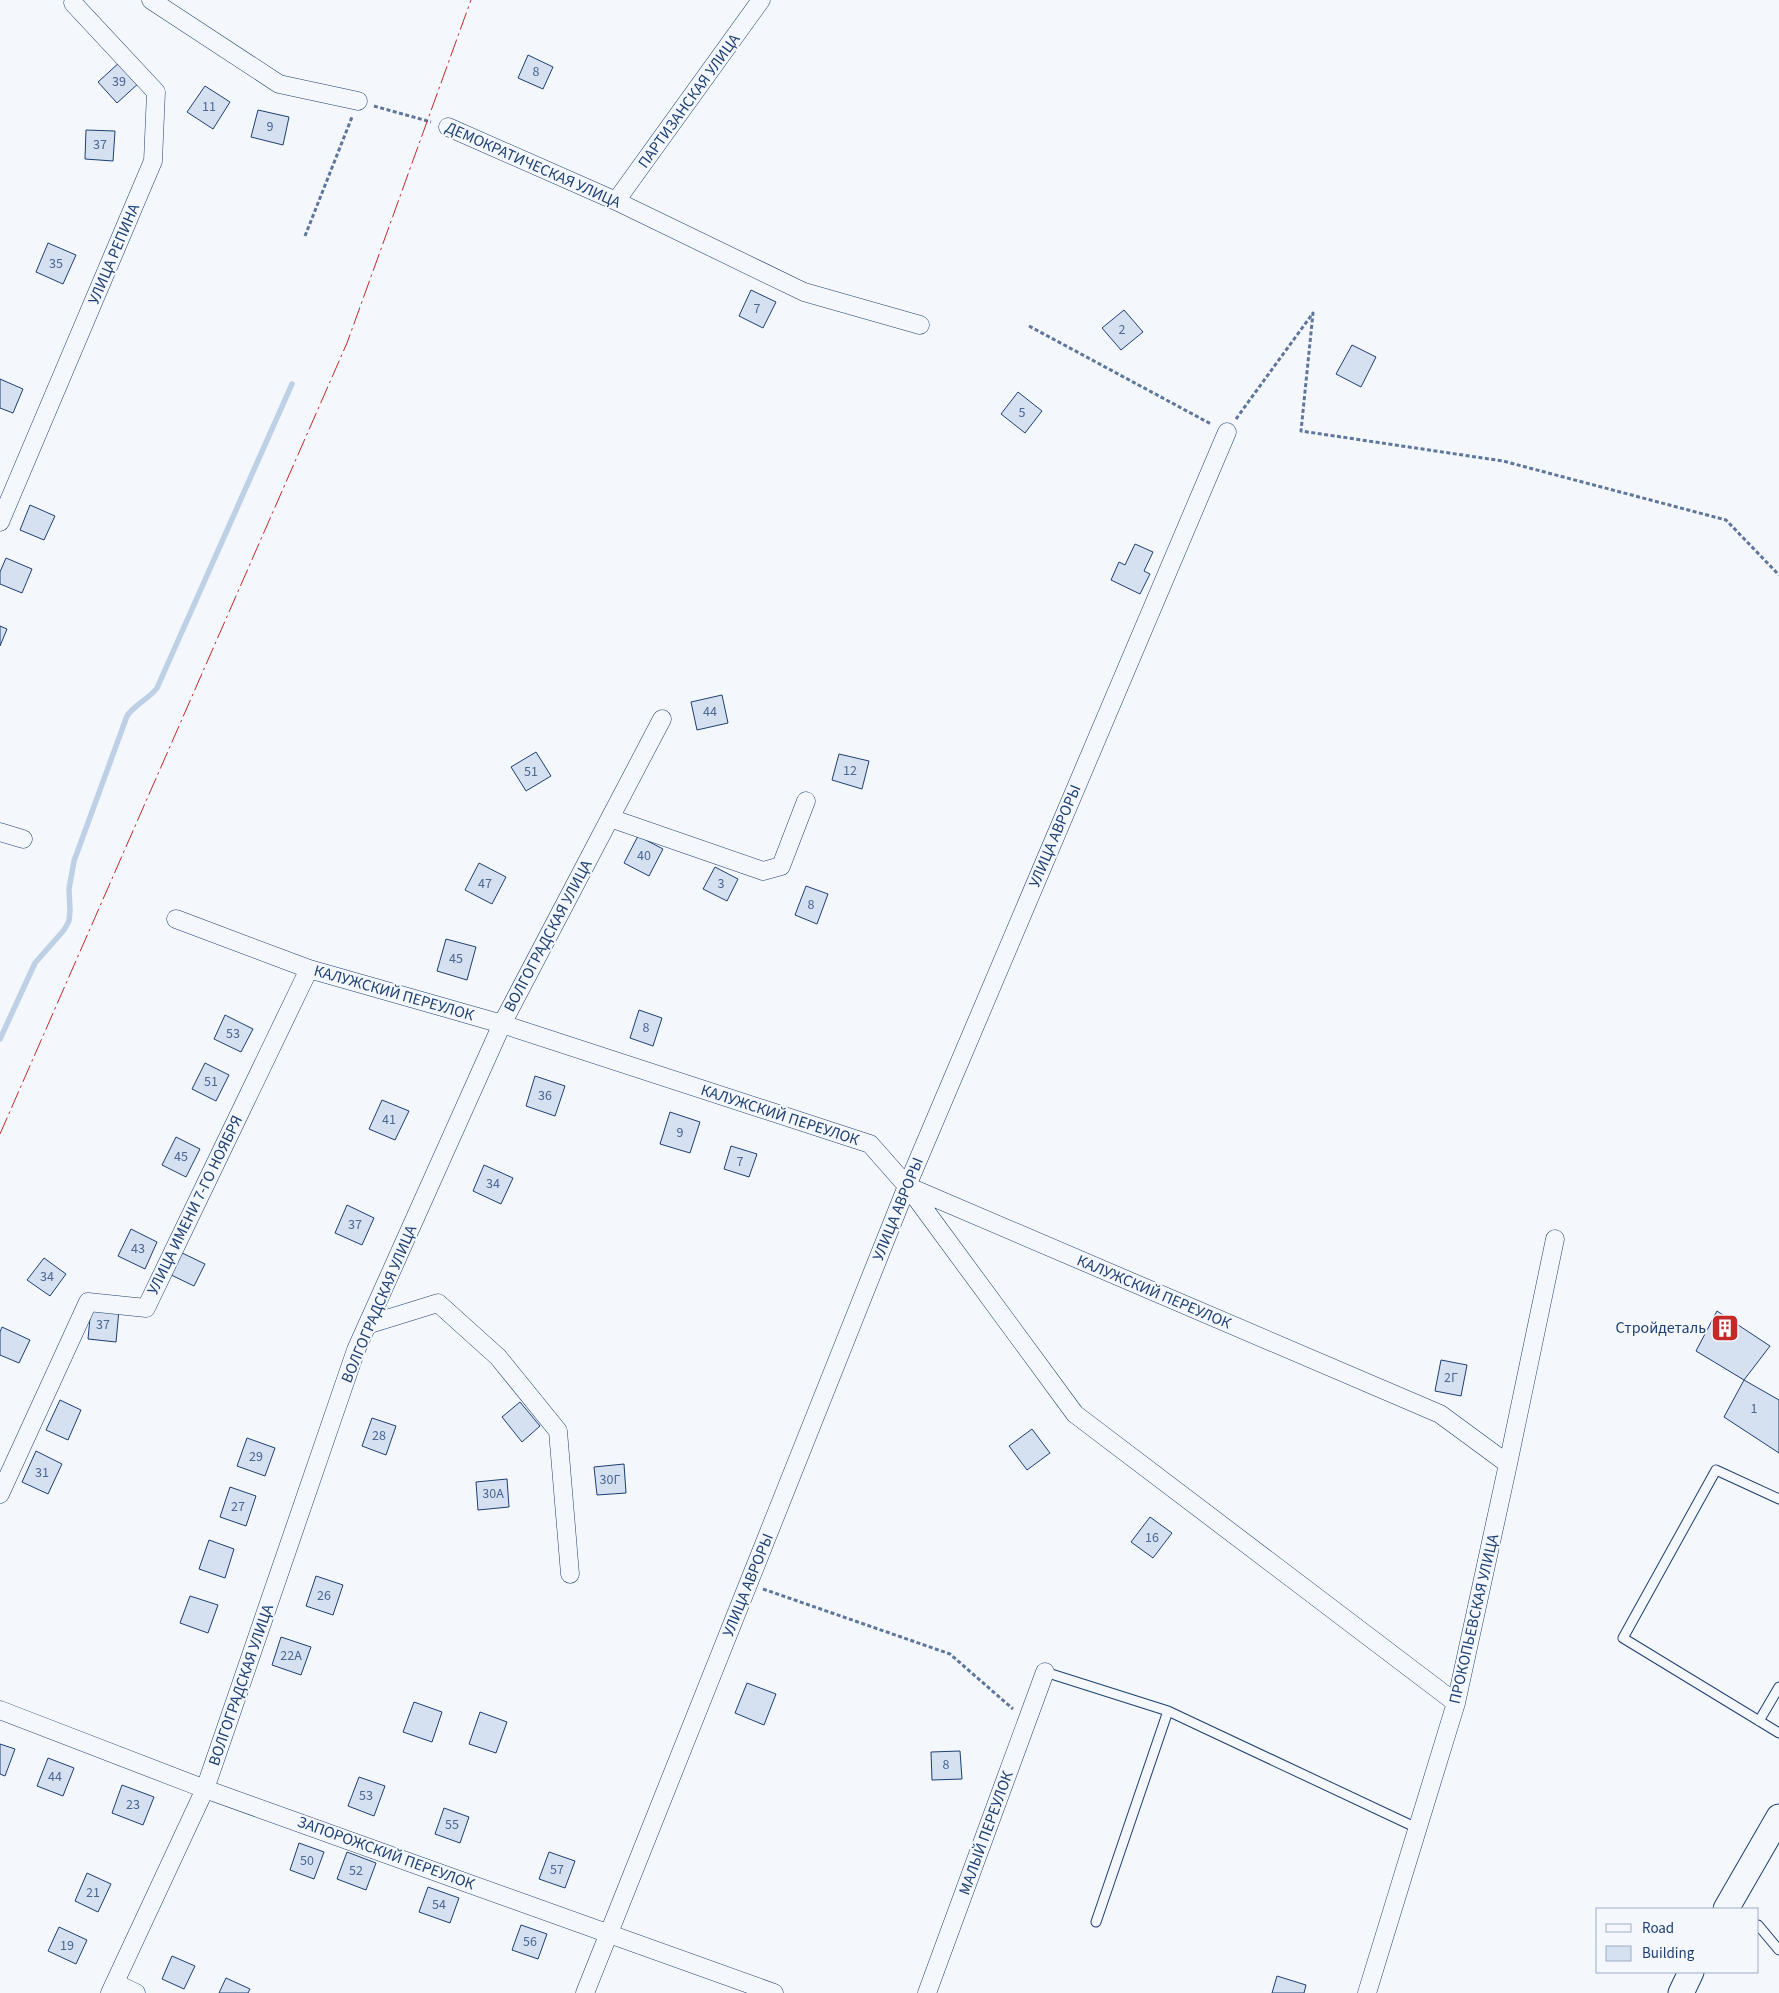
<svg xmlns="http://www.w3.org/2000/svg" width="1779" height="1993" viewBox="0 0 1779 1993" font-family="'Source Sans 3',sans-serif">
  <style>
    .lines { fill: none; stroke-linecap: round; stroke-linejoin: round }
    .stream { stroke: #bed0e5; stroke-width: 5.5 }
    .building { fill: #d5e0f0; stroke: #1d3f73 }
    .lane-casing { stroke: #1d3f73; stroke-width: 11 }
    .street-casing { stroke: #1d3f73; stroke-width: 19 }
    .secondary-casing { stroke: #1d3f73; stroke-width: 27 }
    .path { stroke: #5e769c; stroke-width: 3; stroke-dasharray: 4 2.5; stroke-linecap: butt }
    .lane { stroke: #f4f7fb; stroke-width: 9 }
    .street { stroke: #f4f7fb; stroke-width: 18 }
    .secondary { stroke: #f4f7fb; stroke-width: 25 }
    .power { stroke: #c62828; stroke-width: 1; stroke-dasharray: 18 4 2.5 4; stroke-linecap: butt }
    .labels { text-anchor: middle; dominant-baseline: central; stroke-width: 4; stroke-linejoin: round; paint-order: stroke }
    .number-label { font-size: 14px; fill: #4b6792 }
    .street-label { font-size: 16px; fill: #1d3f73; stroke: #f4f7fb }
    .poi-label { font-size: 16px; fill: #1d3f73; stroke: #f4f7fb; text-anchor: end }
  </style>
  <rect width="100%" height="100%" fill="#f4f7fb"/>
  <g class="lines">
    <path class="stream" d="M0 1039 35 963 64 930 69 921 70 911 69 889 74 861 127 716C135 704 149 699 157 688L292 384"/>
  </g>
  <path class="building" d="M528 55 553 67 543 89 518 78Z
    M121 61 140 82 117 103 98 82Z
    M205 86 230 102 213 129 187 112Z
    M258 110 289 117 283 145 251 137Z
    M86 130 115 131 113 161 85 159Z
    M48 243 76 255 63 284 36 272Z
    M751 290 776 302 763 328 739 316Z
    M1124 310 1143 332 1121 350 1102 328Z
    M1352 345 1376 357 1361 387 1336 374Z
    M0 379 23 389 13 413 0 408Z
    M1018 392 1042 411 1025 433 1001 414Z
    M30 505 55 516 44 540 20 530Z
    M1135 544 1153 552 1144 571 1150 574 1140 594 1111 580 1119 562 1125 565Z
    M6 558 32 569 22 593 0 584V572Z
    M0 626 7 629 0 646Z
    M722 695 728 723 697 730 691 702Z
    M536 752 551 776 526 791 511 767Z
    M839 754 869 761 862 789 832 780Z
    M638 836 663 849 649 876 624 863Z
    M479 863 506 877 492 904 465 890Z
    M715 867 738 879 727 901 703 889Z
    M806 886 828 894 817 924 795 915Z
    M446 939 476 947 467 980 437 971Z
    M639 1010 662 1018 653 1046 630 1038Z
    M225 1015 253 1029 241 1052 214 1039Z
    M205 1063 229 1075 216 1101 192 1089Z
    M535 1076 565 1086 555 1116 526 1106Z
    M382 1100 409 1111 395 1140 369 1129Z
    M670 1112 700 1122 690 1153 660 1144Z
    M176 1137 200 1149 186 1177 162 1165Z
    M731 1146 757 1154 749 1177 724 1169Z
    M484 1165 513 1178 501 1204 473 1191Z
    M347 1205 374 1218 362 1245 335 1233Z
    M131 1229 157 1242 145 1269 118 1256Z
    M178 1251 205 1264 194 1286 167 1273Z
    M44 1258 66 1274 50 1296 27 1280Z
    M91 1308 119 1310 116 1342 88 1339Z
    M1717 1311 1770 1346 1744 1380 1696 1351Z
    M2 1327 30 1340 19 1363 0 1355V1332Z
    M1441 1360 1467 1365 1461 1396 1435 1391Z
    M1744 1380 1779 1400V1453L1724 1417Z
    M60 1400 81 1410 68 1440 46 1430Z
    M520 1402 540 1426 522 1442 502 1417Z
    M372 1418 396 1426 386 1455 362 1446Z
    M1032 1429 1050 1453 1027 1470 1009 1446Z
    M247 1438 275 1448 265 1476 237 1466Z
    M36 1451 62 1464 48 1494 22 1482Z
    M624 1464 626 1493 597 1495 594 1467Z
    M507 1479 509 1507 478 1510 476 1482Z
    M230 1487 256 1496 246 1526 220 1517Z
    M1150 1517 1172 1533 1153 1558 1131 1542Z
    M209 1540 234 1549 225 1578 199 1569Z
    M316 1576 343 1585 333 1615 306 1606Z
    M190 1596 218 1605 208 1633 180 1623Z
    M281 1637 311 1647 301 1675 272 1665Z
    M747 1683 776 1694 764 1725 735 1713Z
    M414 1702 442 1712 432 1742 403 1732Z
    M480 1712 507 1722 496 1753 469 1744Z
    M0 1744 15 1749 5 1776 0 1774Z
    M960 1751 962 1779 932 1780 931 1752Z
    M48 1758 74 1768 63 1796 37 1786Z
    M359 1777 385 1786 374 1816 348 1806Z
    M122 1785 154 1797 143 1825 112 1813Z
    M444 1808 469 1817 460 1843 435 1834Z
    M299 1843 324 1852 314 1879 290 1870Z
    M347 1852 376 1863 366 1890 337 1879Z
    M549 1852 575 1861 565 1888 539 1879Z
    M87 1873 111 1884 98 1912 75 1901Z
    M428 1887 459 1898 450 1923 419 1912Z
    M521 1925 547 1934 538 1959 512 1950Z
    M59 1927 87 1940 76 1964 48 1951Z
    M172 1956 195 1966 184 1989 162 1979Z
    M1277 1976 1306 1985 1304 1993H1272Z
    M226 1978 250 1989 248 1993H219Z"/>
  <g class="lines">
    <g class="lane-casing">
      <path id="lane" d="M1779 1499 1716 1470 1623 1638 1779 1733
        M1045 1672 1168 1711 1417 1828
        M1759 1721 1779 1687
        M1096 1922 1168 1711
        M1758 1925 1779 1950"/>
    </g>
    <g class="street-casing">
      <path id="street" d="M151 0 279 84 358 101
        M448 127 616 201 804 292 920 325
        M616 201 761 0
        M0 522 153 161 156 92 73 3
        M610 818 763 871 781 866 806 801
        M0 832 23 839
        M176 919 309 969 502 1024 870 1144 907 1186 1440 1414 1508 1464
        M908 1187 1075 1414 1456 1703
        M367 1325 438 1303 498 1357 558 1431 570 1574
        M0 1494 88 1302 146 1308 309 969
        M0 1710 205 1789 774 1993
        M115 1983 136 1993
        M110 1993 205 1789 356 1350 502 1024 662 719
        M585 1993 907 1186 1227 432
        M927 1993 1045 1672
        M1367 1993 1456 1703 1508 1464 1555 1239"/>
    </g>
    <g class="secondary-casing">
      <path id="secondary" d="M1726 1909 1779 1817
        M1681 1993 1691 1972"/>
    </g>
    <path class="path" d="M374 106 431 122
      M305 236 352 117
      M1029 326 1211 424
      M1236 419 1313 313 1301 431 1503 461 1726 520 1779 575
      M763 1589 950 1654 1013 1709"/>
    <use href="#lane" class="lane"/>
    <use href="#street" class="street"/>
    <use href="#secondary" class="secondary"/>
    <path class="power" d="M0 1134 347 343 471 0"/>
  </g>
  <defs>
    <g id="building-square" transform="scale(1.4375)"><rect x="-9" y="-9" width="18" height="18" rx="4" fill="#c62828" stroke="#f4f7fb"/><path d="M-4-6H4V6H1V3H-1V6H-4ZM-2.5-4.3h1.7v1.8h-1.7ZM.8-4.3h1.7v1.8H.8ZM-2.5-1h1.7V.8h-1.7ZM.8-1h1.7V.8H.8Z" fill="#fff"/></g>
  </defs>
  <g fill-rule="evenodd">
    <use href="#building-square" x="1725" y="1328"/>
  </g>
  <g class="labels">
    <g class="number-label">
      <text x="536" y="72">8</text>
      <text x="119" y="82">39</text>
      <text x="209" y="107">11</text>
      <text x="270" y="127">9</text>
      <text x="100" y="145">37</text>
      <text x="56" y="264">35</text>
      <text x="757" y="309">7</text>
      <text x="1122" y="330">2</text>
      <text x="1022" y="413">5</text>
      <text x="710" y="712">44</text>
      <text x="850" y="771">12</text>
      <text x="531" y="772">51</text>
      <text x="644" y="856">40</text>
      <text x="485" y="884">47</text>
      <text x="721" y="884">3</text>
      <text x="811" y="905">8</text>
      <text x="456" y="959">45</text>
      <text x="646" y="1028">8</text>
      <text x="233" y="1034">53</text>
      <text x="211" y="1082">51</text>
      <text x="545" y="1096">36</text>
      <text x="389" y="1120">41</text>
      <text x="680" y="1133">9</text>
      <text x="181" y="1157">45</text>
      <text x="740" y="1162">7</text>
      <text x="493" y="1184">34</text>
      <text x="355" y="1225">37</text>
      <text x="138" y="1249">43</text>
      <text x="47" y="1277">34</text>
      <text x="103" y="1325">37</text>
      <text x="1451" y="1378">2Г</text>
      <text x="1754" y="1409">1</text>
      <text x="379" y="1436">28</text>
      <text x="256" y="1457">29</text>
      <text x="42" y="1473">31</text>
      <text x="610" y="1480">30Г</text>
      <text x="493" y="1494">30А</text>
      <text x="238" y="1507">27</text>
      <text x="1152" y="1538">16</text>
      <text x="324" y="1596">26</text>
      <text x="291" y="1656">22А</text>
      <text x="946" y="1765">8</text>
      <text x="55" y="1777">44</text>
      <text x="366" y="1796">53</text>
      <text x="133" y="1805">23</text>
      <text x="452" y="1825">55</text>
      <text x="307" y="1861">50</text>
      <text x="557" y="1870">57</text>
      <text x="356" y="1871">52</text>
      <text x="93" y="1893">21</text>
      <text x="439" y="1905">54</text>
      <text x="530" y="1942">56</text>
      <text x="67" y="1946">19</text>
    </g>
    <g class="street-label">
      <text transform="translate(689 101) rotate(-54)">ПАРТИЗАНСКАЯ УЛИЦА</text>
      <text transform="translate(533 165) rotate(24)">ДЕМОКРАТИЧЕСКАЯ УЛИЦА</text>
      <text transform="translate(114 254) rotate(-67)">УЛИЦА РЕПИНА</text>
      <text transform="translate(1055 836) rotate(-67)">УЛИЦА АВРОРЫ</text>
      <text transform="translate(548 936) rotate(-62)">ВОЛГОГРАДСКАЯ УЛИЦА</text>
      <text transform="translate(394 993) rotate(16)">КАЛУЖСКИЙ ПЕРЕУЛОК</text>
      <text transform="translate(780 1115) rotate(18)">КАЛУЖСКИЙ ПЕРЕУЛОК</text>
      <text transform="translate(195 1205) rotate(-64)">УЛИЦА ИМЕНИ 7-ГО НОЯБРЯ</text>
      <text transform="translate(898 1209) rotate(-68)">УЛИЦА АВРОРЫ</text>
      <text transform="translate(1154 1292) rotate(23)">КАЛУЖСКИЙ ПЕРЕУЛОК</text>
      <text transform="translate(379 1304) rotate(-67)">ВОЛГОГРАДСКАЯ УЛИЦА</text>
      <text transform="translate(748 1585) rotate(-68)">УЛИЦА АВРОРЫ</text>
      <text transform="translate(1474 1619) rotate(-77)">ПРОКОПЬЕВСКАЯ УЛИЦА</text>
      <text transform="translate(241 1685) rotate(-71)">ВОЛГОГРАДСКАЯ УЛИЦА</text>
      <text transform="translate(986 1833) rotate(-70)">МАЛЫЙ ПЕРЕУЛОК</text>
      <text transform="translate(386 1853) rotate(20)">ЗАПОРОЖСКИЙ ПЕРЕУЛОК</text>
    </g>
    <g class="poi-label">
      <text x="1706" y="1328">Стройдеталь</text>
    </g>
  </g>
  <rect x="1596" y="1908" width="162" height="65" fill="#f4f7fb" stroke="#9eadc5"/>
  <rect x="1606" y="1924" width="25" height="8" fill="#f4f7fb" stroke="#9eadc5"/>
  <text x="1642" y="1933" font-size="15" fill="#1d3f73">Road</text>
  <rect x="1606" y="1946" width="25" height="15" fill="#d5e0f0" stroke="#9eadc5"/>
  <text x="1642" y="1958" font-size="15" fill="#1d3f73">Building</text>
</svg>
